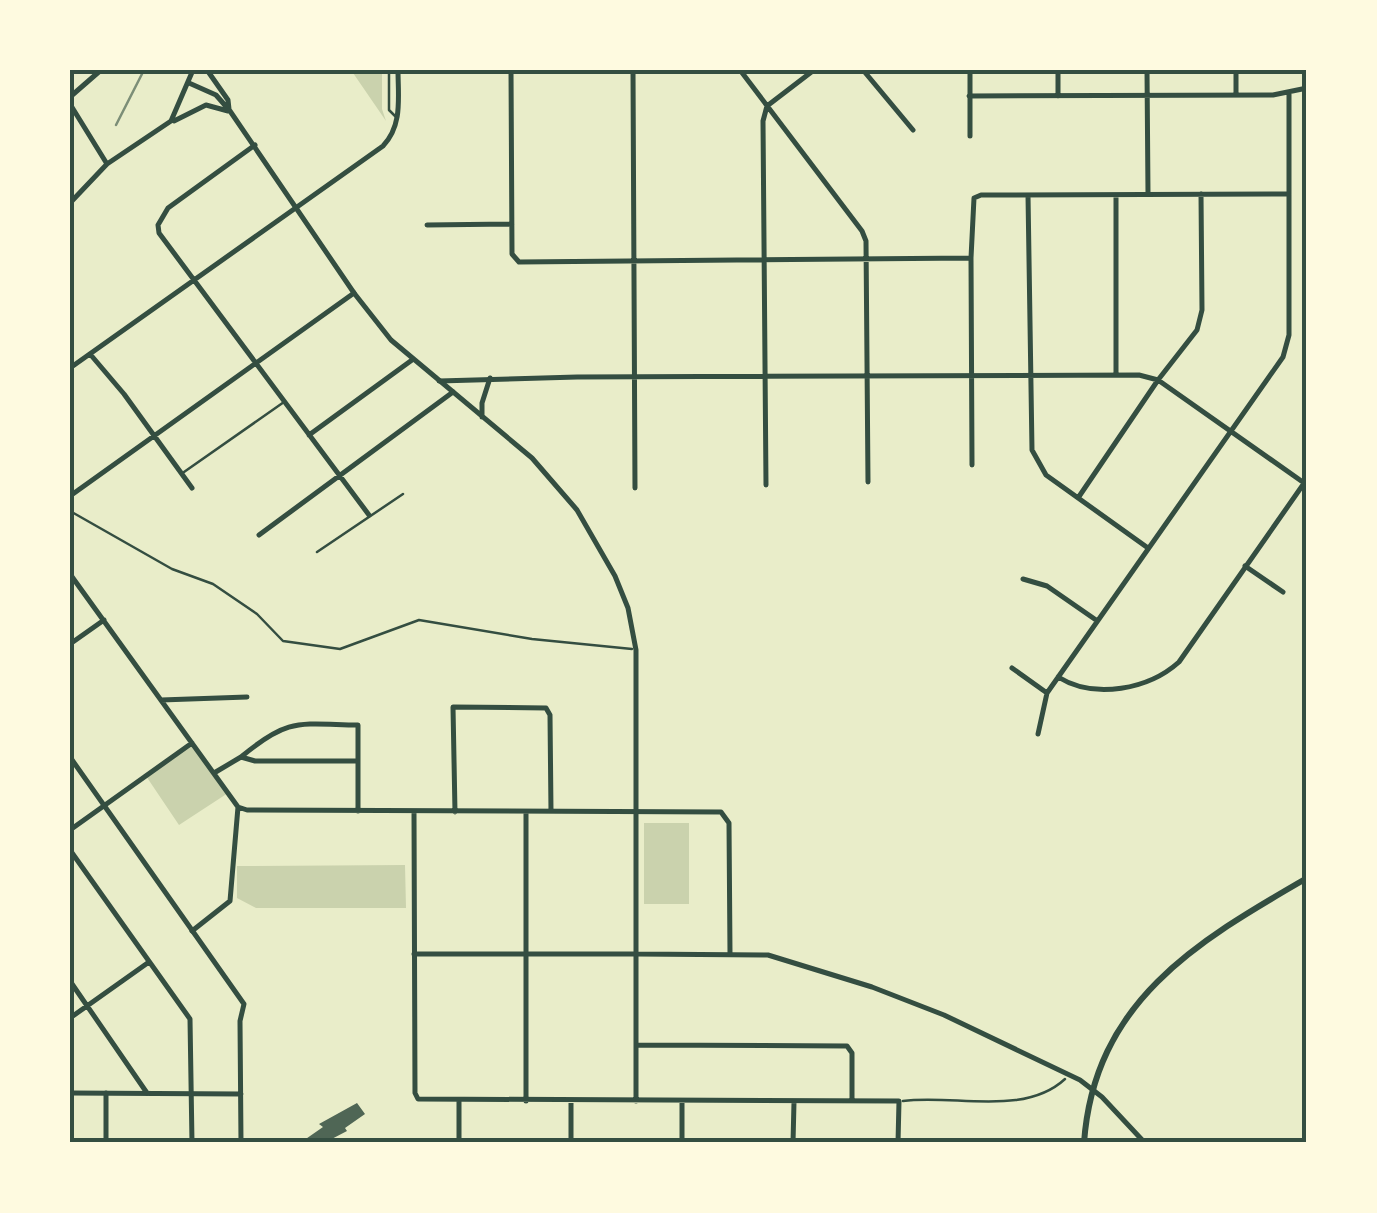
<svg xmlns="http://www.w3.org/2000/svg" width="1377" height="1213" viewBox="0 0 1377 1213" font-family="Bitter,serif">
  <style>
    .green { fill: #cad2ad }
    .building { fill: #4f6655 }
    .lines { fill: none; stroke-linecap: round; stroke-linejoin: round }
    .path { stroke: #344e41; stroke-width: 2.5 }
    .service { stroke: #344e41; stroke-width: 2.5 }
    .minor { stroke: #344e41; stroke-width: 5 }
    .tertiary { stroke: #344e41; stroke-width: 5 }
    .secondary { stroke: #344e41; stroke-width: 6 }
    .rail { stroke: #7c8e77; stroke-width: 2.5 }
    .neatline { fill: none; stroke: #344e41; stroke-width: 4 }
  </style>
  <rect width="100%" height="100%" fill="#e9edc9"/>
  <path class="green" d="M351 70H382V109L386 121Z
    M192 743 228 793 179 825 146 776Z
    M644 823H689V904H644Z
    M405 865 406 908H256L237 898V866Z"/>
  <path class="building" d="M357 1103 365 1114 345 1128 347 1131 324 1143H300L323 1127 319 1124Z"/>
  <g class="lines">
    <path class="path" d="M903 1101C954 1094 1024 1117 1065 1079"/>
    <path class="service" d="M389 70V110L397 118
      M184 472 284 402
      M70 511 172 569 213 584 257 614 283 641 340 649 419 620 532 639 632 649
      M317 552 403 494"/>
    <path class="minor" d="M511 70 512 254 519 262 971 258
      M633 70 635 488
      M740 70 862 231 866 241 868 482
      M863 70 913 130
      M970 70V136
      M1147 70 1148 194
      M1236 95V70
      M969 96 1273 95 1307 88
      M1058 96V70
      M255 145 168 208 158 225 159 233 369 515
      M1028 195 1032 450 1046 475 1148 548
      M1116 195V375
      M427 225 512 224
      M90 354 124 394 192 488
      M70 368 383 146C403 125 398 97 398 70
      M439 381 577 377 1139 375 1158 380 1307 485
      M309 435 412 360
      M972 465 971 258 974 198 981 195 1289 194
      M766 485 763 121 767 106 814 70
      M70 496 354 293
      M1078 498 1158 380 1197 330 1202 310 1201 194
      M259 535 453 392
      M1245 566 1283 592
      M70 574 238 807 247 810 721 812 729 823 730 954
      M1023 579 1047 586 1096 620
      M70 644 104 620
      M1012 668 1047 693
      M1058 677C1095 700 1149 689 1179 662L1307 479
      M161 700 247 697
      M1038 734 1047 693 1283 357 1289 335V93
      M358 761V725C299 724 289 717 241 757L255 761H358V811
      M214 773 241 757
      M414 812 415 1093 418 1099 899 1101 898 1143
      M455 812 453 707 546 708 550 715 551 811
      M70 830 192 743
      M70 850 190 1019 192 1143
      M192 931 230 901 238 807
      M414 954H636V1101
      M70 981 147 1093
      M70 1018 149 962
      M637 1045 847 1046 852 1053V1101
      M106 1093V1143
      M526 1101V812
      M571 1101V1143
      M682 1101V1143
      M459 1143V1101
      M793 1143 794 1102"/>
    <path class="tertiary" d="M207 70 228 100 229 109
      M189 83 216 95 230 111 354 293 391 340 532 458 577 510 615 576 628 608 636 650V954L768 955 872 987 944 1015 1080 1080 1102 1097 1145 1143
      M70 97 101 70
      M70 104 107 164
      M174 121 206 105 228 111
      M70 203 107 164 171 121 193 70
      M482 417V403L490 378
      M70 757 244 1004 240 1021 241 1143
      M70 1093 241 1094"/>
    <path class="secondary" d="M1084 1143C1094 1002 1196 942 1307 878"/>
    <path class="rail" d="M116 125 144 70"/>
  </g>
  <rect width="1377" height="1213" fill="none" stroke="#fefae0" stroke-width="145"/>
  <rect x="72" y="72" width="1232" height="1068" class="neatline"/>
</svg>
